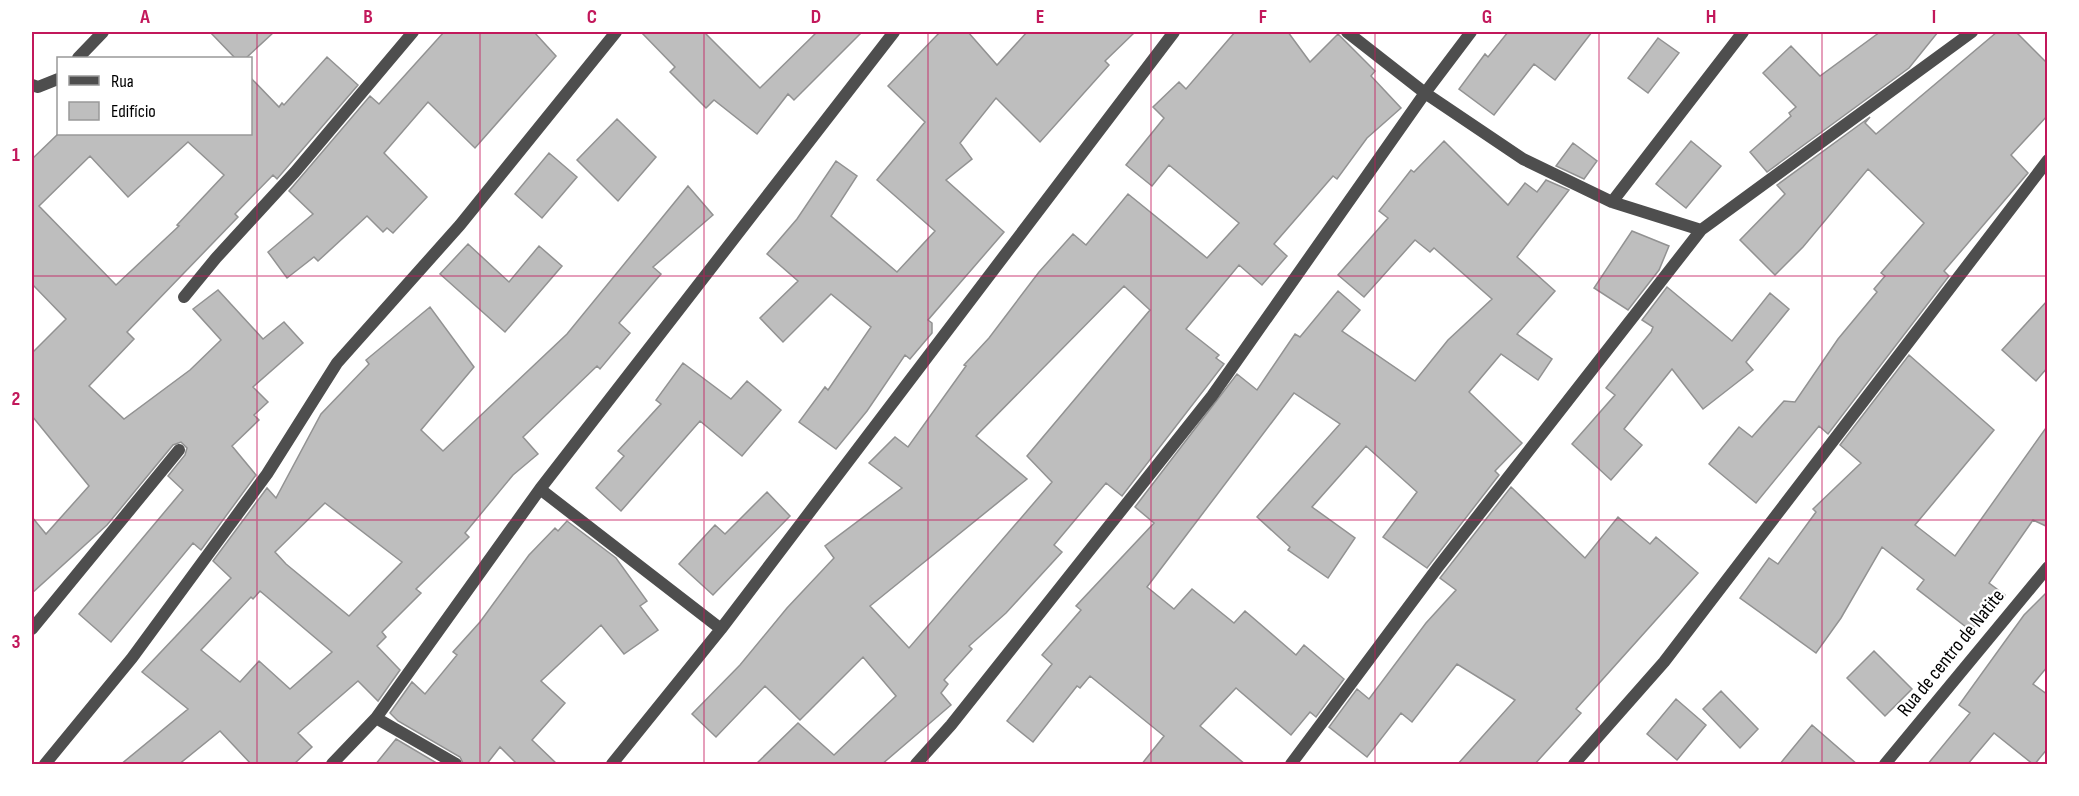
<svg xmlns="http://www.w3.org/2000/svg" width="2079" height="796" viewBox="0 0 2079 796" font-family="'Sofia Sans Condensed',sans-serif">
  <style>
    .building { fill: #bebebe; stroke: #929292; stroke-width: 1.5; fill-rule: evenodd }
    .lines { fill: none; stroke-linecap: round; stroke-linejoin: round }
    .street { stroke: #4e4e4e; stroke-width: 12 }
    .grid { fill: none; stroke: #c2185b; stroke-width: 1.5; stroke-opacity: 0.55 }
    .labels { text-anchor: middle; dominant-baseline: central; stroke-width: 4.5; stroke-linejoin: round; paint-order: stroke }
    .street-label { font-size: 20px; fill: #000; stroke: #fff }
    .neatline { fill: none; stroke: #c2185b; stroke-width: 2 }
    .grid-label { font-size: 20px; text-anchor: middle; font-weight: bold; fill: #c2185b }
  </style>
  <rect width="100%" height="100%" fill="#fff"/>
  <path class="building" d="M210 32H274L246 58H235Z
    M444 32H534L556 56 475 148 428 102 384 153 427 197 393 233 387 228 383 232 367 216 318 261 314 257 287 278 268 252 313 214 289 191 370 96 379 104Z
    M641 32H704L760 88 817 32H862L794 100 788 94 757 134 714 100 706 108 670 72 675 67Z
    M940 32H968L997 65 1027 32H1135L1105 61 1109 65 1040 142 996 98 960 143 972 159 946 180 1004 232 928 320 932 323V333L910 359 905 355 867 411 836 449 799 422 825 387 828 390 871 327 831 294 783 342 760 318 798 281 767 254 797 219 836 161 857 176 831 216 897 272 935 231 877 180 925 122 888 86Z
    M1235 32H1288L1310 62 1338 34 1375 71 1371 76 1401 108 1367 138 1337 179 1333 176 1274 244 1287 256 1262 285 1239 265 1186 329 1219 355 1216 358 1224 364 1122 496 1106 483 1054 545 1062 552 1006 613 969 646 972 649 944 680 948 684 941 693 951 705 881 765H755L798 723 834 755 896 696 863 657 800 720 765 686 716 737 692 714 740 665 787 608 834 558 825 546 902 488 869 463 895 437 908 447 966 366 964 365 989 338 1039 272 1073 234 1086 245 1128 194 1207 258 1239 223 1169 165 1152 186 1126 165 1164 118 1153 107 1179 82 1186 89ZM1124 286 1150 310 1027 456 1052 482 909 648 870 606 1027 479 976 436Z
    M1508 32H1592L1555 80 1534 64 1494 115 1459 89 1485 54 1488 57Z
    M1880 32H1938L1909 68 1767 172 1750 152 1791 116 1789 113 1796 107 1763 73 1791 46 1820 76Z
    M1997 32H2016L2048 64V115L2011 155 2028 173 1944 271 1949 276 1828 434 1819 426 1756 503 1709 464 1739 427 1752 437 1784 401 1795 402 1838 339 1877 292 1874 289 1885 276 1881 273 1924 223 1868 169 1803 247 1775 275 1740 240 1785 194 1777 185 1870 117 1865 123 1876 134Z
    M1658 38 1679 53 1648 93 1628 78Z
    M327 57 358 85 277 179 273 175 235 214 238 217 127 332 134 339 89 386 124 419 190 370 221 340 193 309 218 290 263 339 284 322 303 343 253 387 268 402 254 415 259 420 232 446 256 475 201 550 193 543 111 642 79 614 183 490 168 476 185 455 187 448 181 442 173 445 107 525 32 593V517L46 534 89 486 32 416V353L66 319 32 284V159L58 134H250V77L279 107 282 103 284 105ZM188 142 224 175 177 225 179 226 116 285 39 206 90 156 128 197Z
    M617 119 656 157 618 201 577 160Z
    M1444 141 1508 205 1525 183 1537 192 1546 180 1569 190 1517 257 1555 291 1517 334 1552 359 1538 380 1501 354 1469 392 1522 443 1495 471 1499 475 1427 568 1383 537 1417 492 1366 446 1312 507 1355 538 1328 578 1288 550 1290 547 1257 517 1340 424 1294 393 1147 587 1174 609 1192 589 1234 623 1245 611 1296 655 1304 645 1344 679 1316 717 1310 712 1291 735 1236 688 1200 726 1246 765H1141L1164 736 1090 676 1080 688 1077 686 1033 742 1007 721 1052 664 1042 655 1081 610 1076 606 1154 523 1135 507 1237 374 1257 390 1295 334 1300 337 1338 291 1360 310 1342 331 1415 381 1448 340 1492 299 1434 248 1430 252 1415 240 1364 297 1338 275 1388 218 1379 211 1411 170 1414 172Z
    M1691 141 1721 166 1686 208 1656 184Z
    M1573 143 1597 161 1584 179 1556 166Z
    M549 153 577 177 542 218 515 194Z
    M688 186 713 215 653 267 661 274 619 323 630 333 600 369 597 366 523 437 538 454 513 475 465 533 469 537 416 589 421 593 382 632 386 637 377 646 400 670 378 701 358 681 298 733 312 747 293 765H252L220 731 178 765H120L188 709 142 672 231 578 213 561 267 488 276 498 321 414 369 364 366 360 430 307 474 367 421 430 443 451 567 334ZM325 503 402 562 349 616 286 564 275 552ZM260 591 332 652 290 689 259 661 240 682 201 650 251 597 253 599Z
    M1632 231 1669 246 1659 270 1628 310 1594 288Z
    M468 244 509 282 539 246 562 266 505 332 440 274Z
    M1667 287 1732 341 1770 293 1789 309 1746 362 1753 370 1703 409 1672 369 1624 429 1642 445 1611 480 1572 444 1615 395 1606 388 1651 332 1653 327 1642 320Z
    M2048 300V367L2036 381 2002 350Z
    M1909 355 1994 430 1915 525 1955 556 2048 425V527L2033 520 1989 583 2005 595 1970 630 1917 589 1924 580 1882 547 1841 618 1816 653 1740 598 1769 558 1778 564 1816 512 1813 509 1861 463 1840 445Z
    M683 363 731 399 747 381 781 410 742 456 700 421 621 511 596 488 624 456 618 451 661 404 656 400Z
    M1511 487 1585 558 1618 517 1650 544 1656 537 1698 573 1576 709 1581 713 1534 765H1457L1515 700 1457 664 1412 722 1401 713 1367 757 1329 727 1357 689 1369 699 1426 623 1456 590 1440 578Z
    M767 492 790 516 713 595 679 564 715 525 725 534Z
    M567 521 616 558 647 601 640 606 658 630 624 654 601 625 541 681 565 703 532 740 558 765H518L500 747 486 765H464L460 757 398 721 390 713 412 682 425 694 457 655 453 652 480 622 529 555 555 528 558 531Z
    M2048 591V666L2033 684 2048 695V748L2034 765 1994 733 1967 765H1927L1970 713 1959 705 2024 615Z
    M1874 651 1912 689 1885 716 1847 678Z
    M1721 691 1758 729 1740 748 1703 709Z
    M1676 699 1706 725 1677 760 1647 734Z
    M1812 725 1858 765H1779Z
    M396 739 440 765H375Z"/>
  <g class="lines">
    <path class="street" d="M1347 32 1425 93 1471 32
      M78 58 103 32
      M32 85 38 87 58 79
      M1612 202 1743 32
      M184 297 216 258 295 172 413 32
      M540 489 721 629
      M32 629 179 450
      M376 718 456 764
      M45 764 132 658 267 474 337 363 460 225 616 32
      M332 764 376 718 540 489 894 32
      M612 764 721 629 1174 32
      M916 764 951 725 1212 396 1425 93 1523 159 1612 202 1701 230 1972 32
      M1291 764 1438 567 1701 230
      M1574 764 1664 662 2048 160
      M1885 764 2048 567"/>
  </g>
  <path class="grid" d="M257 32V764M480 32V764M704 32V764M928 32V764M1151 32V764M1375 32V764M1599 32V764M1822 32V764M32 276H2048M32 520H2048"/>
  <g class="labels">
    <g class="street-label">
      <text transform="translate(1951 653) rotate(-51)">Rua de centro de Natite</text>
    </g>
  </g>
  <rect width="2079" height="796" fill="none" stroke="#ffffff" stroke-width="66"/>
  <rect x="57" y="57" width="195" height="78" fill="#ffffff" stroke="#999999" stroke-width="1.5"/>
  <rect x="69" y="76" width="30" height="9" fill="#4e4e4e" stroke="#999999" stroke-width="1.5"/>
  <text x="111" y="87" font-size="18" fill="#000000">Rua</text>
  <rect x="69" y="102" width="30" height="18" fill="#bebebe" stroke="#999999" stroke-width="1.5"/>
  <text x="111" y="117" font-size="18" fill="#000000">Edifício</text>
  <rect x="33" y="33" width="2013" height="730" class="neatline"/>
  <g class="grid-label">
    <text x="145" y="23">A</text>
    <text x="368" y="23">B</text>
    <text x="592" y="23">C</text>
    <text x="816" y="23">D</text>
    <text x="1040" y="23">E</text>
    <text x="1263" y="23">F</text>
    <text x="1487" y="23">G</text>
    <text x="1711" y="23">H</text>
    <text x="1934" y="23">I</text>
    <text x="16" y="161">1</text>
    <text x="16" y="405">2</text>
    <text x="16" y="648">3</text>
  </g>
</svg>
